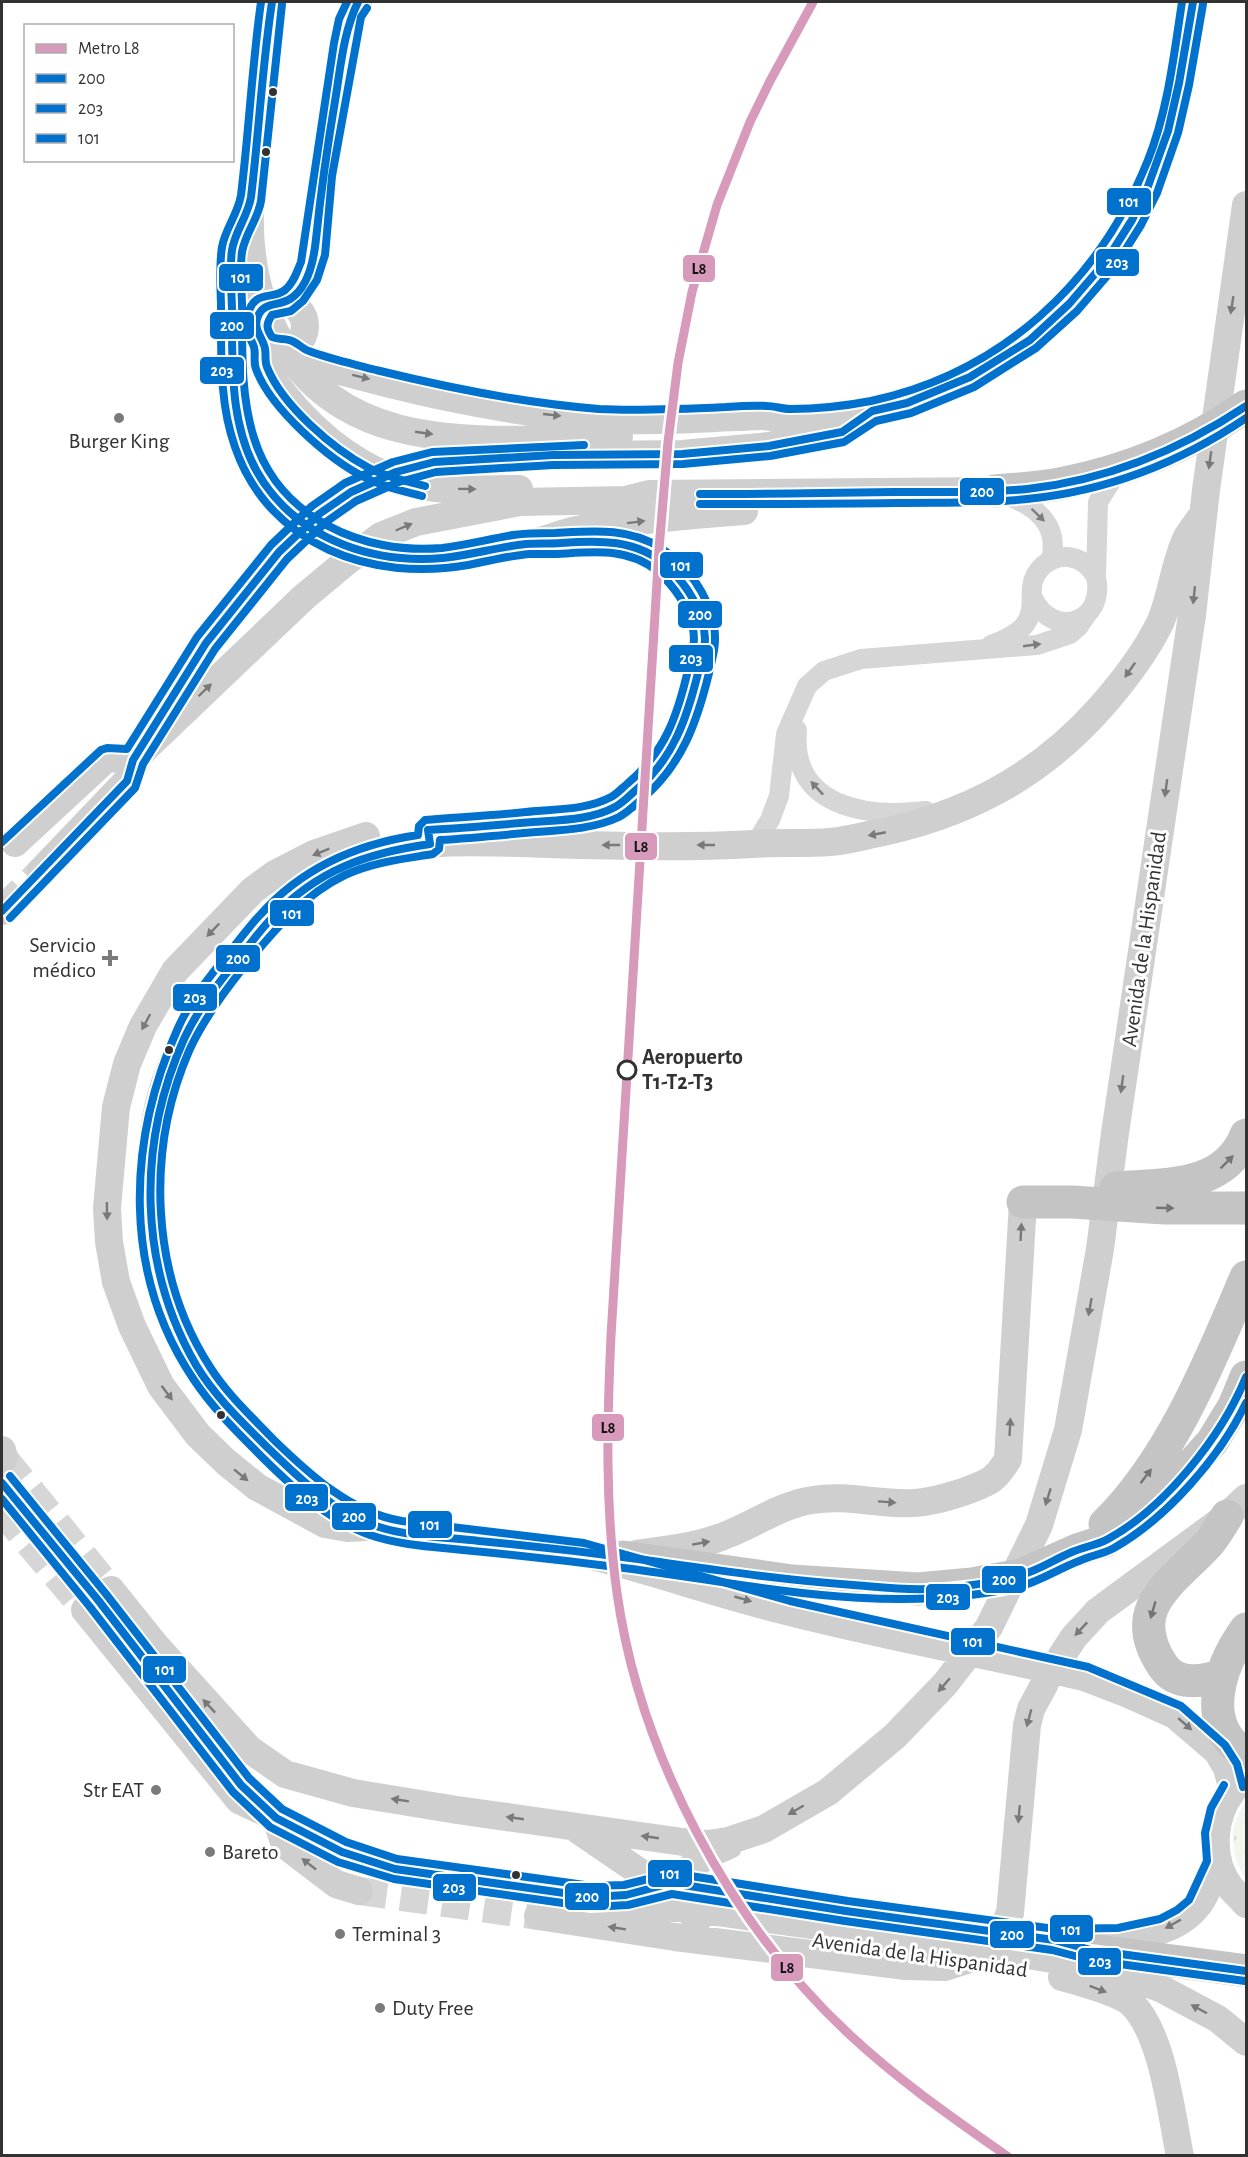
<svg xmlns="http://www.w3.org/2000/svg" width="1248" height="2157" viewBox="0 0 1248 2157" font-family="'Alegreya Sans',sans-serif">
  <style>
    .grass { fill: url(#grass-tufts) }
    .lines { fill: none; stroke-linecap: round; stroke-linejoin: round }
    .secondary-tunnel { stroke: #d6d6d6; stroke-width: 28; stroke-dasharray: 28 14; stroke-linecap: butt }
    .street { stroke: #d6d6d6; stroke-width: 20 }
    .secondary { stroke: #cfcfcf; stroke-width: 28 }
    .highway { stroke: #c4c4c4; stroke-width: 33 }
    .bus-1-casing { stroke: #fff; stroke-width: 12 }
    .bus-2-casing { stroke: #fff; stroke-width: 12 }
    .bus-3-casing { stroke: #fff; stroke-width: 12 }
    .bus-1 { stroke: #0072ce; stroke-width: 8 }
    .bus-2 { stroke: #0072ce; stroke-width: 8 }
    .bus-3 { stroke: #0072ce; stroke-width: 8 }
    .metro-1-casing { stroke: #fff; stroke-width: 14 }
    .metro-1 { stroke: #d89aba; stroke-width: 9 }
    .oneway { fill: #797979 }
    .oneway2 { fill: #7c7c7c }
    .oneway3 { fill: #747474 }
    .bus-dot { fill: #323232; stroke: #fff; stroke-width: 2 }
    .poi-dot { fill: #7a7a7a; stroke: #fff; stroke-width: 2 }
    .stop-dot { fill: #fff; stroke: #323232; stroke-width: 3 }
    .labels { text-anchor: middle; dominant-baseline: central; stroke-width: 6; stroke-linejoin: round; paint-order: stroke }
    .poi-label { font-size: 22px; fill: #323232; stroke: #fff; text-anchor: start }
    .street-label { font-size: 22px; fill: #323232; stroke: #fff }
    .stop-label { font-size: 22px; font-weight: bold; fill: #323232; stroke: #fff; text-anchor: start }
    .line-badge { stroke: #fff; stroke-width: 2 }
    .badge-label { font-size: 16px; text-anchor: middle; font-weight: bold; fill: #fff }
    .pale-badge-label { font-size: 16px; text-anchor: middle; font-weight: bold; fill: #111 }
  </style>
  <defs>
    <pattern id="grass-tufts" width="24" height="20" patternUnits="userSpaceOnUse" patternTransform="scale(1.5)"><rect width="24" height="20" fill="#f3f6ee"/><path d="M3 7l-1-3M5 7V3M7 7l1-3M15 17l-1-3M17 17v-4M19 17l1-3" fill="none" stroke="#d1d3cd"/></pattern>
  </defs>
  <rect width="100%" height="100%" fill="#fff"/>
  <path class="grass" d="M1246 1802V1879C1230 1856 1227 1825 1246 1802Z"/>
  <g class="lines">
    <path class="secondary-tunnel" d="M351 492 396 472 434 462
      M2 910 41 871
      M4 1458 111 1590
      M2 1511 85 1610
      M359 1891 538 1916"/>
    <path class="street" d="M1003 494C1034 505 1060 523 1051 560
      M1033 598C1053 640 1106 623 1096 577L1098 502 1119 469
      M991 645C1002 641 1015 635 1023 627 1034 615 1031 601 1032 587 1034 569 1050 556 1067 557 1081 558 1090 566 1096 577
      M797 730C790 807 866 818 926 811
      M755 844 770 820 779 796 786 734 807 686 824 671 861 659 1037 645 1070 634 1079 626 1087 614"/>
    <path class="secondary" d="M272 2C265 47 262 92 258 137 256 160 250 182 250 205 246 308 291 400 397 428 464 446 549 439 619 436
      M247 211C242 222 236 234 233 245 229 258 232 276 232 290 232 329 228 370 236 408 255 511 336 569 440 558 468 556 497 551 525 545 543 541 559 534 577 530 632 520 689 515 744 511
      M257 326a24 24 0 1 1 48 0a24 24 0 1 1-48 0Z
      M286 302C323 272 317 221 322 178 325 153 331 129 335 105 340 73 342 30 358 2
      M265 346C265 351 264 358 265 364 268 377 290 402 299 412 335 451 383 483 436 488 464 491 491 489 519 489
      M287 350 301 360C399 388 497 412 598 419 644 422 690 419 736 417 745 417 755 416 764 416 774 417 783 420 793 419 819 419 847 415 872 411 1004 387 1112 287 1158 163 1177 111 1184 56 1193 2
      M589 455 682 454 769 446 842 432 846 429
      M434 462 537 456
      M1202 516C1201 517 1188 535 1187 537 1174 563 1172 596 1160 623 1145 653 1123 682 1101 707 1037 779 962 817 869 835 856 838 843 841 830 842 805 844 779 842 753 844 685 848 615 846 547 844 480 842 405 836 343 864 303 883 274 915 246 948 201 1003 164 1058 154 1130 143 1211 153 1296 197 1366 218 1399 246 1426 274 1453 303 1483 338 1514 379 1526 399 1532 421 1534 442 1536 472 1540 502 1544 532 1547 553 1550 575 1551 596 1557 658 1573 719 1594 782 1610 882 1636 984 1654 1084 1677L1128 1694 1175 1715 1217 1751 1227 1768 1233 1790
      M366 836 314 854 275 874 253 890 175 971 143 1026 127 1064 116 1107 107 1208 109 1242 116 1282 132 1326 161 1386 198 1435 226 1462 257 1487 325 1524 348 1528 367 1527
      M15 843 107 758 133 760 304 597 346 562 381 536 416 522 520 502 625 500 649 494 995 491
      M41 871 127 781 133 760C187 673 240 584 317 516 327 507 339 500 351 492
      M2 911V910
      M2 1450 4 1458
      M636 1554C661 1550 688 1548 712 1540 747 1530 777 1505 813 1500 846 1494 880 1505 913 1503 932 1502 948 1497 966 1491 989 1482 995 1481 1008 1459L1023 1202
      M111 1590 156 1646 249 1749 285 1774 353 1793 457 1810 683 1842 708 1844 728 1841 764 1829 828 1792 895 1736 945 1684 989 1627 1039 1525 1068 1430 1100 1249 1115 1133 1192 615 1206 490 1246 205
      M85 1610 239 1800 303 1830 342 1852 395 1869 592 1897 645 1908H688L1028 1955 1099 1967 1160 1988 1218 2019 1246 2042
      M1061 1657 1074 1637 1098 1611 1227 1516 1246 1498
      M1246 1777C1242 1781 1237 1785 1233 1790 1212 1817 1209 1859 1230 1887 1235 1893 1241 1898 1246 1904
      M269 1811 276 1818 285 1845 336 1884 359 1891
      M578 1830 641 1873 671 1883 838 1910
      M538 1916 675 1937 906 1966 945 1967 973 1958 998 1939 1010 1913 1027 1725 1031 1709 1045 1683
      M697 1921 671 1883 707 1855 729 1845
      M1086 1939C1124 1938 1174 1938 1199 1904 1208 1892 1212 1876 1218 1862
      M1062 1977C1080 1982 1118 1992 1131 2003 1163 2033 1171 2113 1180 2156"/>
    <path class="highway" d="M995 491C1016 489 1039 488 1060 484 1126 471 1191 445 1246 406
      M1116 1188C1165 1184 1225 1189 1246 1135
      M1023 1202H1072L1165 1208H1246
      M1105 1524C1170 1461 1211 1360 1246 1277
      M623 1557 792 1581 918 1589 972 1584 1021 1575 1077 1550 1105 1541 1157 1503 1212 1442 1234 1406 1246 1377
      M1246 1629C1220 1665 1198 1726 1246 1754
      M1222 1675C1203 1682 1176 1686 1163 1666 1123 1607 1175 1581 1209 1543 1216 1535 1221 1525 1227 1516
      M1054 1940 1091 1950 1246 1971"/>
    <g class="bus-1-casing">
      <path id="bus-1" d="M272 2C262 67 259 132 251 197 248 216 235 231 232 250 229 271 232 292 232 313 232 370 230 434 264 483 304 541 375 564 443 558 471 555 498 547 526 544 538 543 549 544 561 543 598 540 637 539 667 566 687 585 704 611 705 639 705 651 701 662 698 673 687 718 673 759 637 789 630 795 624 802 615 807 591 820 560 820 533 822 498 825 463 828 428 830L430 844C367 853 317 870 272 918 261 929 252 942 242 954 220 981 199 1007 184 1039 137 1144 138 1265 196 1365 215 1397 244 1424 270 1450 301 1480 334 1512 376 1526 408 1537 445 1537 479 1541 532 1546 585 1552 638 1559 709 1569 780 1580 853 1585 878 1587 903 1590 928 1589 954 1588 996 1583 1021 1575 1039 1570 1055 1559 1072 1552 1084 1547 1097 1545 1108 1539 1165 1508 1222 1436 1246 1377
        M358 2C344 31 341 63 336 95 328 142 321 190 316 239 314 259 308 288 290 299 277 307 262 301 257 319 254 329 261 336 264 345 267 352 264 360 267 367 282 405 333 449 369 468 386 477 406 481 425 486
        M700 494C765 494 830 493 895 492 939 492 984 493 1027 489 1107 480 1180 450 1246 406
        M2 911 127 781 133 760 206 643 279 552 319 514 351 492 396 472 434 462 553 455 682 454 769 446 842 432 872 411 907 403 970 377 1030 340 1069 304 1106 261 1132 220 1147 189 1168 131 1179 83 1193 2
        M2 1483 98 1600 241 1785 276 1818 342 1852 395 1869 592 1897 626 1895 671 1883 846 1911 1054 1940 1091 1950 1246 1971"/>
    </g>
    <g class="bus-2-casing">
      <path id="bus-2" d="M261 2C252 66 249 131 241 195 238 214 225 229 222 247 218 272 222 299 221 324 221 365 221 408 235 447 269 546 372 582 468 565 488 561 508 556 529 554 538 554 548 554 557 554 592 552 628 547 657 571 674 586 689 607 693 629 696 644 691 656 688 670 677 717 665 752 627 784 622 788 617 794 611 797 589 809 560 809 536 811 499 815 462 817 425 820L419 826 418 835C357 844 303 867 261 914 250 925 241 938 231 950 211 975 191 999 178 1028 127 1141 122 1274 194 1380 212 1407 234 1429 256 1451 289 1484 325 1519 370 1535 402 1546 439 1547 473 1551 526 1556 579 1562 632 1569 758 1586 892 1616 1018 1587 1039 1582 1058 1569 1079 1561 1090 1556 1103 1554 1114 1548 1167 1518 1220 1457 1246 1403
        M347 2 339 19 334 43 301 262C297 271 294 283 285 290 271 301 255 288 247 316 243 329 250 336 254 347 256 354 253 362 256 369 270 408 329 460 366 478 383 487 403 491 422 496
        M700 504C765 504 830 504 895 503 939 502 983 504 1027 499 1106 491 1181 462 1246 418
        M10 918 135 788 143 764 215 649 287 559 326 522 356 501 399 482 436 472 553 465 683 464 770 456 844 442 876 421 911 413 974 387 1036 348 1077 311 1114 268 1141 225 1157 193 1178 133 1189 85 1203 4
        M2 1499 90 1607 233 1792 270 1827 338 1862 394 1879 591 1907 628 1905 672 1894 845 1921 1052 1950 1090 1960 1245 1981"/>
    </g>
    <g class="bus-3-casing">
      <path id="bus-3" d="M282 4 261 201C258 219 245 234 242 252 239 274 243 297 242 319 242 359 242 400 254 438 279 518 363 555 442 548 466 545 489 539 513 535 527 533 541 533 555 533 592 531 628 527 661 548 686 564 709 595 714 626 717 643 713 656 709 673 697 722 682 765 643 798 635 805 628 812 619 817 594 829 563 830 536 832 504 835 472 838 440 840L439 849 433 854C403 859 373 862 345 875 303 895 273 932 244 967 223 993 203 1020 189 1051 146 1150 150 1274 210 1367 227 1394 251 1416 273 1439 309 1474 351 1513 402 1521L584 1543 790 1601 1088 1667 1181 1706 1225 1745 1237 1764 1243 1787
        M367 8 361 17 332 176 325 255 317 280 303 301 291 311 272 315C266 324 266 328 272 337 278 340 283 338 289 340 296 341 302 349 309 351 330 359 354 364 376 370 449 388 523 403 599 409 641 411 684 409 726 407 740 406 754 405 767 406 775 406 782 409 790 409 816 409 845 406 871 401 1001 373 1099 283 1148 160 1168 110 1174 54 1182 2
        M2 842 101 750 107 748 127 749 197 637 271 545 312 506 345 483 393 462 432 452 584 445
        M10 1476 106 1594 249 1778 282 1809 346 1842 397 1859 592 1886 624 1885 672 1873 848 1901 1055 1929 1118 1928 1160 1919 1177 1910 1189 1900 1207 1861 1205 1833 1211 1808 1224 1785"/>
    </g>
    <use href="#bus-1" class="bus-1"/>
    <use href="#bus-2" class="bus-2"/>
    <use href="#bus-3" class="bus-3"/>
    <g class="metro-1-casing">
      <path id="metro-1" d="M813 2 770 81 750 122 717 205 692 292 678 363 668 442 659 549 611 1336C607 1422 605 1508 617 1593 640 1755 730 1924 850 2035 898 2080 953 2118 1007 2156"/>
    </g>
    <use href="#metro-1" class="metro-1"/>
  </g>
  <defs><path id="oneway-solid" d="M-6-.8H1V-3.2L6.5 0L1 3.2V.8H-6Z" transform="scale(1.5)"/></defs>
  <g class="oneway">
    <use href="#oneway-solid" transform="translate(1232 305) rotate(99)"/>
    <use href="#oneway-solid" transform="translate(361 377) rotate(14)"/>
    <use href="#oneway-solid" transform="translate(552 415) rotate(6)"/>
    <use href="#oneway-solid" transform="translate(424 433) rotate(8)"/>
    <use href="#oneway-solid" transform="translate(1210 460) rotate(98)"/>
    <use href="#oneway-solid" transform="translate(467 489) rotate(1)"/>
    <use href="#oneway-solid" transform="translate(636 522) rotate(-7)"/>
    <use href="#oneway-solid" transform="translate(404 527) rotate(-23)"/>
    <use href="#oneway-solid" transform="translate(1194 595) rotate(96)"/>
    <use href="#oneway-solid" transform="translate(1130 670) rotate(125)"/>
    <use href="#oneway-solid" transform="translate(205 690) rotate(-44)"/>
    <use href="#oneway-solid" transform="translate(1166 788) rotate(98)"/>
    <use href="#oneway-solid" transform="translate(877 834) rotate(169)"/>
    <use href="#oneway-solid" transform="translate(611 845) rotate(-180)"/>
    <use href="#oneway-solid" transform="translate(706 845) rotate(180)"/>
    <use href="#oneway-solid" transform="translate(321 852) rotate(158)"/>
    <use href="#oneway-solid" transform="translate(213 930) rotate(134)"/>
    <use href="#oneway-solid" transform="translate(146 1022) rotate(118)"/>
    <use href="#oneway-solid" transform="translate(1122 1084) rotate(98)"/>
    <use href="#oneway-solid" transform="translate(107 1211) rotate(89)"/>
    <use href="#oneway-solid" transform="translate(1021 1232) rotate(-87)"/>
    <use href="#oneway-solid" transform="translate(1090 1307) rotate(100)"/>
    <use href="#oneway-solid" transform="translate(167 1393) rotate(53)"/>
    <use href="#oneway-solid" transform="translate(1010 1427) rotate(-87)"/>
    <use href="#oneway-solid" transform="translate(241 1475) rotate(39)"/>
    <use href="#oneway-solid" transform="translate(1048 1497) rotate(107)"/>
    <use href="#oneway-solid" transform="translate(887 1502) rotate(4)"/>
    <use href="#oneway-solid" transform="translate(701 1543) rotate(-10)"/>
    <use href="#oneway-solid" transform="translate(743 1599) rotate(16)"/>
    <use href="#oneway-solid" transform="translate(1081 1629) rotate(133)"/>
    <use href="#oneway-solid" transform="translate(944 1685) rotate(131)"/>
    <use href="#oneway-solid" transform="translate(209 1706) rotate(-133)"/>
    <use href="#oneway-solid" transform="translate(1029 1718) rotate(105)"/>
    <use href="#oneway-solid" transform="translate(1185 1724) rotate(41)"/>
    <use href="#oneway-solid" transform="translate(400 1800) rotate(-171)"/>
    <use href="#oneway-solid" transform="translate(796 1810) rotate(150)"/>
    <use href="#oneway-solid" transform="translate(1019 1814) rotate(95)"/>
    <use href="#oneway-solid" transform="translate(515 1818) rotate(-172)"/>
    <use href="#oneway-solid" transform="translate(650 1837) rotate(-172)"/>
    <use href="#oneway-solid" transform="translate(309 1864) rotate(-142)"/>
    <use href="#oneway-solid" transform="translate(1173 1924) rotate(151)"/>
    <use href="#oneway-solid" transform="translate(617 1928) rotate(-171)"/>
    <use href="#oneway-solid" transform="translate(1098 1989) rotate(21)"/>
    <use href="#oneway-solid" transform="translate(1199 2009) rotate(-152)"/>
  </g>
  <g class="oneway2">
    <use href="#oneway-solid" transform="translate(1038 515) rotate(44)"/>
    <use href="#oneway-solid" transform="translate(1032 645) rotate(-8)"/>
    <use href="#oneway-solid" transform="translate(817 788) rotate(-133)"/>
  </g>
  <g class="oneway3">
    <use href="#oneway-solid" transform="translate(1227 1162) rotate(-45)"/>
    <use href="#oneway-solid" transform="translate(1165 1208) rotate(2)"/>
    <use href="#oneway-solid" transform="translate(1146 1476) rotate(-53)"/>
    <use href="#oneway-solid" transform="translate(1153 1610) rotate(106)"/>
  </g>
  <g class="bus-dot">
    <circle cx="273" cy="92" r="5"/>
    <circle cx="266" cy="152" r="5"/>
    <circle cx="169" cy="1050" r="5"/>
    <circle cx="221" cy="1415" r="5"/>
    <circle cx="516" cy="1875" r="5"/>
  </g>
  <g class="poi-dot">
    <circle cx="119" cy="418" r="6"/>
    <path d="M107 949h6v6h6v6h-6v6h-6v-6h-6v-6h6z"/>
    <circle cx="156" cy="1790" r="6"/>
    <circle cx="210" cy="1852" r="6"/>
    <circle cx="340" cy="1934" r="6"/>
    <circle cx="380" cy="2008" r="6"/>
  </g>
  <circle class="stop-dot" cx="627" cy="1070" r="9"/>
  <g class="labels">
    <g class="poi-label">
      <text x="119" y="441" text-anchor="middle">Burger King</text>
      <text x="96" y="945" text-anchor="end">Servicio<tspan x="96" dy="25">médico</tspan></text>
      <text x="144" y="1790" text-anchor="end">Str EAT</text>
      <text x="222" y="1852">Bareto</text>
      <text x="352" y="1934">Terminal 3</text>
      <text x="392" y="2008">Duty Free</text>
    </g>
    <g class="street-label">
      <text transform="translate(1144 939) rotate(-82)">Avenida de la Hispanidad</text>
      <text transform="translate(920 1955) rotate(8)">Avenida de la Hispanidad</text>
    </g>
    <g class="stop-label">
      <text x="642" y="1057">Aeropuerto<tspan x="642" dy="25">T1-T2-T3</tspan></text>
    </g>
  </g>
  <g class="line-badge">
    <rect x="1106" y="187" width="46" height="29" rx="6" fill="#0072ce"/>
    <rect x="1095" y="248" width="45" height="29" rx="6" fill="#0072ce"/>
    <rect x="682" y="254" width="34" height="29" rx="6" fill="#d89aba"/>
    <rect x="218" y="263" width="46" height="29" rx="6" fill="#0072ce"/>
    <rect x="209" y="311" width="46" height="29" rx="6" fill="#0072ce"/>
    <rect x="199" y="356" width="46" height="29" rx="6" fill="#0072ce"/>
    <rect x="959" y="477" width="46" height="29" rx="6" fill="#0072ce"/>
    <rect x="659" y="551" width="45" height="28" rx="6" fill="#0072ce"/>
    <rect x="677" y="600" width="46" height="29" rx="6" fill="#0072ce"/>
    <rect x="668" y="644" width="46" height="29" rx="6" fill="#0072ce"/>
    <rect x="624" y="832" width="34" height="29" rx="6" fill="#d89aba"/>
    <rect x="269" y="899" width="46" height="28" rx="6" fill="#0072ce"/>
    <rect x="215" y="944" width="46" height="29" rx="6" fill="#0072ce"/>
    <rect x="172" y="983" width="46" height="29" rx="6" fill="#0072ce"/>
    <rect x="591" y="1413" width="34" height="29" rx="6" fill="#d89aba"/>
    <rect x="284" y="1483" width="45" height="29" rx="6" fill="#0072ce"/>
    <rect x="331" y="1502" width="46" height="29" rx="6" fill="#0072ce"/>
    <rect x="407" y="1510" width="46" height="29" rx="6" fill="#0072ce"/>
    <rect x="981" y="1565" width="46" height="29" rx="6" fill="#0072ce"/>
    <rect x="925" y="1583" width="46" height="28" rx="6" fill="#0072ce"/>
    <rect x="950" y="1627" width="46" height="29" rx="6" fill="#0072ce"/>
    <rect x="142" y="1655" width="45" height="29" rx="6" fill="#0072ce"/>
    <rect x="647" y="1859" width="46" height="29" rx="6" fill="#0072ce"/>
    <rect x="432" y="1873" width="45" height="29" rx="6" fill="#0072ce"/>
    <rect x="564" y="1882" width="46" height="29" rx="6" fill="#0072ce"/>
    <rect x="1049" y="1914" width="45" height="29" rx="6" fill="#0072ce"/>
    <rect x="989" y="1920" width="46" height="29" rx="6" fill="#0072ce"/>
    <rect x="1077" y="1947" width="45" height="29" rx="6" fill="#0072ce"/>
    <rect x="770" y="1953" width="34" height="29" rx="6" fill="#d89aba"/>
  </g>
  <g class="badge-label">
    <text x="1129" y="207">101</text>
    <text x="1117" y="268">203</text>
    <text x="241" y="283">101</text>
    <text x="232" y="331">200</text>
    <text x="222" y="376">203</text>
    <text x="982" y="497">200</text>
    <text x="681" y="571">101</text>
    <text x="700" y="620">200</text>
    <text x="691" y="664">203</text>
    <text x="292" y="919">101</text>
    <text x="238" y="964">200</text>
    <text x="195" y="1003">203</text>
    <text x="307" y="1504">203</text>
    <text x="354" y="1522">200</text>
    <text x="430" y="1530">101</text>
    <text x="1004" y="1585">200</text>
    <text x="948" y="1603">203</text>
    <text x="973" y="1647">101</text>
    <text x="165" y="1675">101</text>
    <text x="670" y="1879">101</text>
    <text x="454" y="1893">203</text>
    <text x="587" y="1902">200</text>
    <text x="1071" y="1935">101</text>
    <text x="1012" y="1940">200</text>
    <text x="1100" y="1967">203</text>
  </g>
  <g class="pale-badge-label">
    <text x="699" y="274">L8</text>
    <text x="641" y="852">L8</text>
    <text x="608" y="1433">L8</text>
    <text x="787" y="1973">L8</text>
  </g>
  <rect width="1248" height="2157" fill="none" stroke="#323232" stroke-width="6"/>
  <rect x="24" y="24" width="210" height="138" fill="#ffffff" stroke="#adadad" stroke-width="1.5"/>
  <rect x="36" y="44" width="30" height="9" fill="#d89aba" stroke="#adadad" stroke-width="1.5"/>
  <text x="78" y="54" font-size="18" fill="#323232">Metro L8</text>
  <rect x="36" y="74" width="30" height="9" fill="#0072ce" stroke="#adadad" stroke-width="1.5"/>
  <text x="78" y="84" font-size="18" fill="#323232">200</text>
  <rect x="36" y="104" width="30" height="9" fill="#0072ce" stroke="#adadad" stroke-width="1.5"/>
  <text x="78" y="114" font-size="18" fill="#323232">203</text>
  <rect x="36" y="134" width="30" height="9" fill="#0072ce" stroke="#adadad" stroke-width="1.5"/>
  <text x="78" y="144" font-size="18" fill="#323232">101</text>
</svg>
